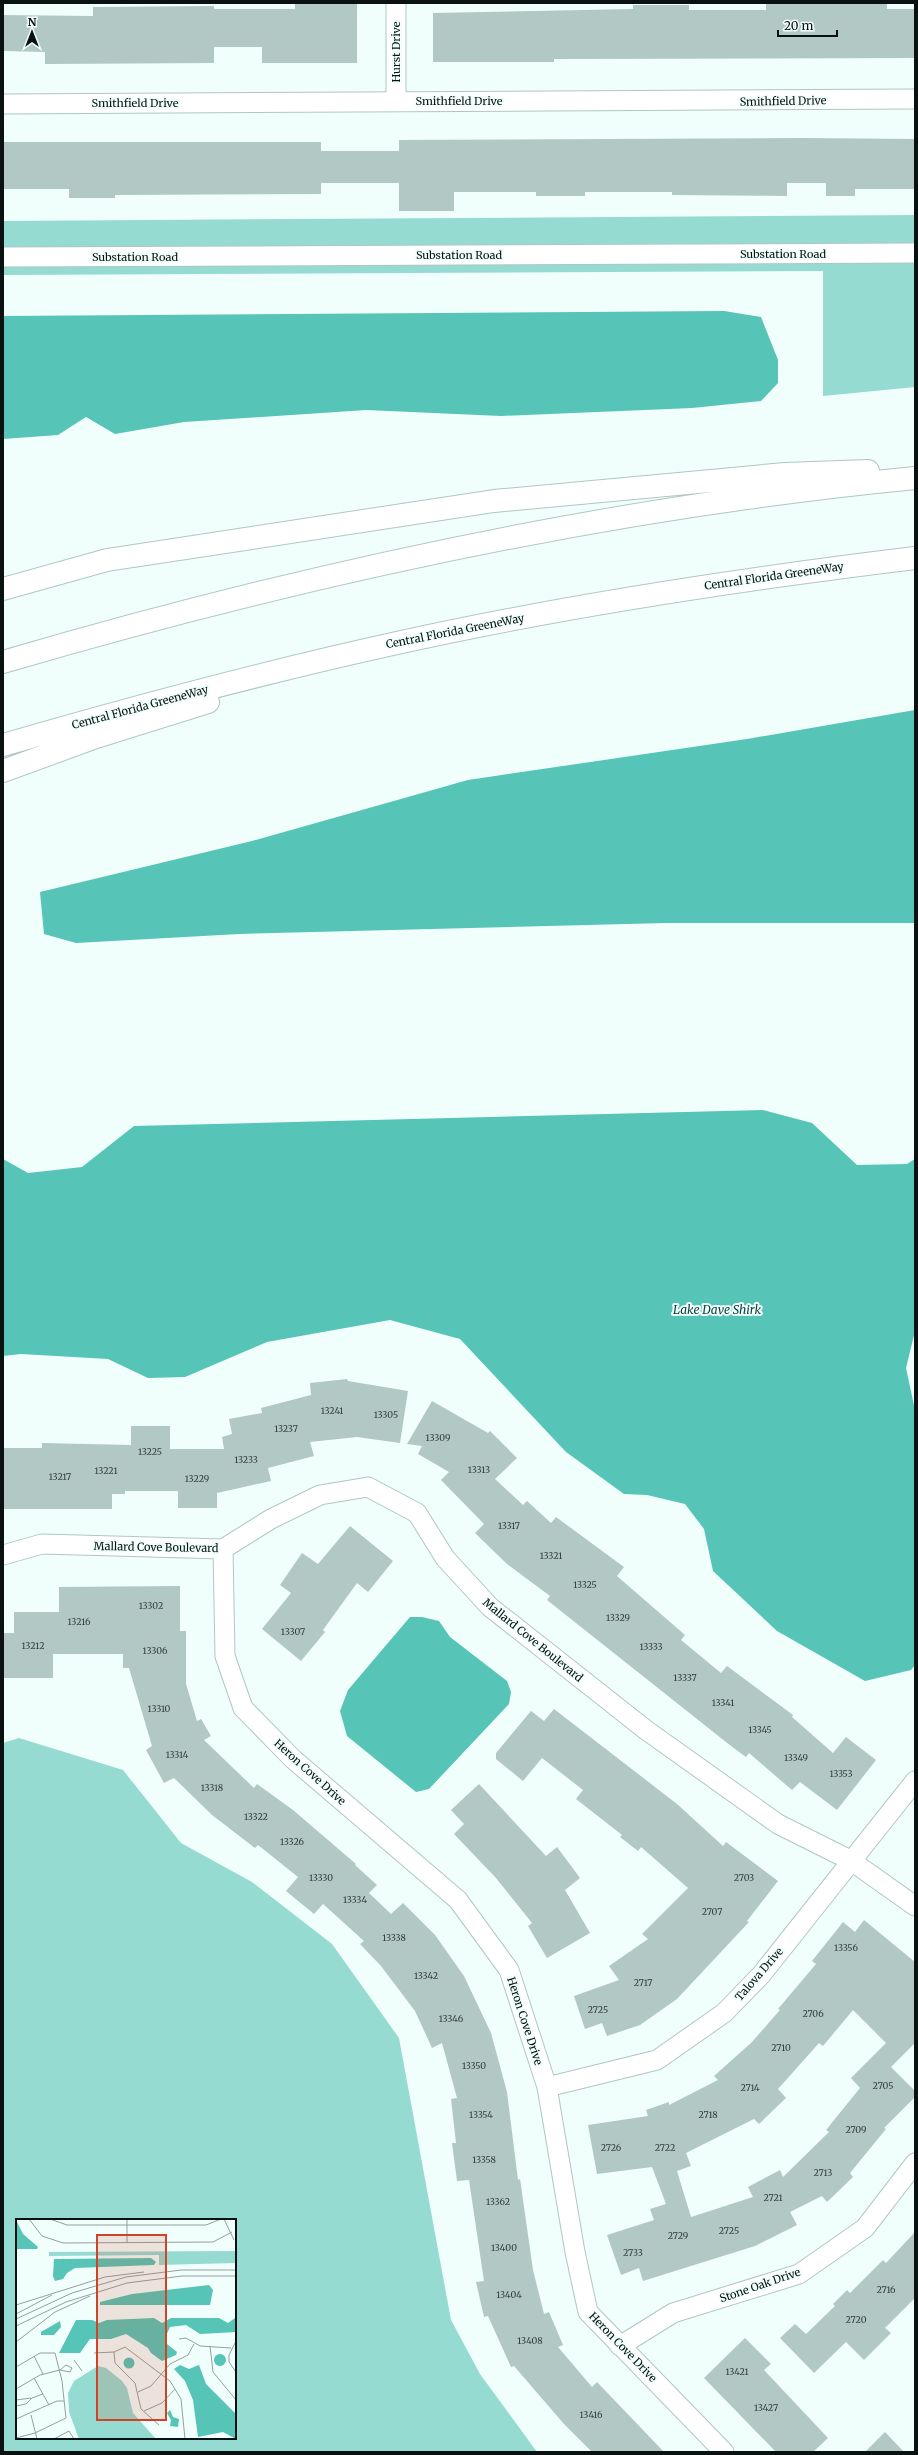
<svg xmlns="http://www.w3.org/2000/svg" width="918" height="2455" viewBox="0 0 918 2455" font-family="Merriweather,serif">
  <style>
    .green { fill: #95dbd1; fill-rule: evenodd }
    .water { fill: #56c4b6 }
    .building { fill: #b1c8c4; fill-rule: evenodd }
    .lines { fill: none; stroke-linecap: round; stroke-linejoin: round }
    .minor-casing { stroke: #afc7c3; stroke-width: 21 }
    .highway-casing { stroke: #afc7c3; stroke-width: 24 }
    .minor { stroke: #fff; stroke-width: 19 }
    .highway { stroke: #fff; stroke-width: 22 }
    .labels { text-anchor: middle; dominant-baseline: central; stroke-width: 4; stroke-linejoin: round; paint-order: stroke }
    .number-label { font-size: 9px; fill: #34403e }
    .street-label { font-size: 11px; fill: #0a1211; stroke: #f0fefc }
    .water-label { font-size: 12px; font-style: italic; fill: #0b3e39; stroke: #f0fefc }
    .inset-road { fill: none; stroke: #94a09e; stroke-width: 1 }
    .view { fill: #ce4425; fill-opacity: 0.15; stroke: #ce4425; stroke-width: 2 }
    .inset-edge { fill: none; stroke: #0a1211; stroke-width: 2 }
  </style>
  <rect width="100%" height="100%" fill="#f0fefc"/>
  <path class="green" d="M915 215V387L823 396V271L3 275V221Z
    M19 1738 123 1770 181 1843 252 1882 332 1944 399 2038 451 2320 480 2374 537 2452H3V1743ZM17 2220H235V2438H17Z"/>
  <path class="water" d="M724 311 761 317 778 360V383L761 401 692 408 501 416 366 410 184 422 115 434 86 417 58 435 3 439V316Z
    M915 710V923H666L239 934 76 943 44 934 40 892 252 841 468 780 747 739Z
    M763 1110 812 1123 857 1165 907 1164 915 1159V1331L906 1368 915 1410V1665L911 1670 865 1681 777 1631 713 1571 704 1529 685 1504 647 1495 624 1494 566 1452 460 1339 390 1320 267 1342 185 1377 148 1378 108 1359 21 1354 3 1356V1159L28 1173 82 1167 134 1126Z
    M410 1617H422L439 1621 450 1637 507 1681 511 1692 509 1704 429 1789 416 1792 347 1736 340 1711 348 1690Z"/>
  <path class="building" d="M295 3H357V63H262V47H214V63L45 64V52L3 51V15L93 16V7L214 6V9H295Z
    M766 3 887 4V9H915V58L554 59V62H433V13L633 9V5H689V10H766Z
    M801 138 915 139V189H855V196H826V183H787V196L672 195V192H585V196H536V192H454V211H399V183H321V194L115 195V198H69V189H3V142H321V151H399V140Z
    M347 1379 348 1381 408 1391 400 1443 357 1437 310 1442 314 1456 268 1468 271 1481 217 1493V1508H178V1491H125V1494H112V1509H3V1448H42V1443L131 1445V1426H170V1449H224L222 1437 232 1434 229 1419 262 1413 261 1408 311 1395 310 1383Z
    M432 1401 488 1433 490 1431 517 1458 495 1479 523 1505 527 1501 551 1523 556 1517 624 1567 617 1576 685 1635 681 1640 721 1673 727 1666 793 1715 792 1717 833 1753 846 1737 876 1760 837 1810 800 1782 792 1790 749 1753 746 1757 731 1746 547 1600 550 1596 507 1564 475 1533 484 1524 441 1480 449 1472 418 1454 422 1446 407 1444Z
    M350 1526 393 1561 368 1592 357 1583 323 1630 325 1632 301 1661 262 1629 291 1593 280 1585 302 1553 318 1564Z
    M180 1586V1631H186V1684L197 1721 201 1719 211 1736 204 1740 254 1788 257 1784 293 1810 356 1864 355 1865 377 1885 369 1893 391 1914 403 1903 435 1935 464 1976 491 2033 507 2092 518 2180 520 2179 533 2270 544 2314 549 2312 563 2345 558 2347 592 2387 597 2382 664 2452H592L564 2424 514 2366 511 2367 488 2316 484 2317 476 2282 484 2281 469 2180 457 2181 452 2143H456L451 2099 457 2098 442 2043 432 2048 415 2011 381 1966 360 1944 364 1941 323 1904 314 1914 286 1891 298 1877 258 1845 255 1848 212 1815 174 1778 164 1783 146 1750 152 1746 129 1668H123V1654H53V1678H3V1633H14V1612H59V1587Z
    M554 1709 677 1804 723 1846 726 1842 778 1881 747 1921 749 1922 677 1999 640 2025 607 2036 602 2023 585 2029 574 1996 619 1980 609 1966 648 1939 642 1934 688 1888 641 1847 638 1851 620 1837 622 1835 576 1799 583 1790 542 1758 523 1781 496 1759V1753L531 1711 544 1721Z
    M479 1784 546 1856 557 1847 580 1878 565 1890 590 1933 547 1958 528 1926 532 1923 496 1878 454 1834 464 1824 451 1810Z
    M864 1920 915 1962V2043L891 2067 915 2091V2097L884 2128 886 2129 850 2173 853 2177 827 2202 822 2196 790 2212 797 2225 755 2246 643 2281 639 2268 621 2275 607 2235 654 2220 650 2209 666 2204 652 2167 597 2174 588 2125 648 2116 646 2110 669 2102V2105L718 2080 714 2076 752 2042 780 2010 778 2009 816 1964 812 1961 843 1922 855 1932ZM853 2010 886 2043 851 2078 860 2088 826 2130 829 2132 783 2177 780 2170 748 2187 753 2197 691 2217 677 2171 691 2166 686 2153 754 2119 759 2124 786 2098 778 2089 819 2043 823 2046Z
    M915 2232V2298L885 2328 891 2333 864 2360 846 2342 814 2373 780 2338 795 2324 806 2334 835 2306 833 2304 847 2290 850 2293 883 2260 886 2263Z
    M745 2338 771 2364 764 2370 828 2438 813 2452H776L704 2378Z
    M885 2432 904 2452H865Z"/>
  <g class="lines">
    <g class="minor-casing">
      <path id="minor" d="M396 101V3
        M3 104 915 99
        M3 257 915 253
        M223 1549 225 1656 243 1708 293 1759 458 1900 509 1970 547 2087 575 2252 588 2312 724 2452
        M3 1555 42 1544 223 1549 271 1519 320 1495 368 1487 417 1513 445 1558 490 1607 646 1730 778 1824 850 1860 915 1906
        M547 2087 657 2060 724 2013 761 1975 915 1781
        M620 2346 673 2313 799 2274 865 2228 915 2163"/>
    </g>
    <g class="highway-casing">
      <path id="highway" d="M3 589 107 560 494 501 785 474 868 471
        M3 662C300 575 606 508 915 478
        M3 745C134 707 265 672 397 643 568 605 742 579 915 558
        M3 771 96 737 208 702"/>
    </g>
    <use href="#minor" class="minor"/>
    <use href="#highway" class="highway"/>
  </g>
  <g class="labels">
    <g class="number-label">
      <text x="332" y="1410">13241</text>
      <text x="386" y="1414">13305</text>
      <text x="286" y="1428">13237</text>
      <text x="438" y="1437">13309</text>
      <text x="150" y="1451">13225</text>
      <text x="246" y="1459">13233</text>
      <text x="479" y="1469">13313</text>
      <text x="106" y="1470">13221</text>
      <text x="60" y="1476">13217</text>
      <text x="197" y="1478">13229</text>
      <text x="509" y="1525">13317</text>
      <text x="551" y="1555">13321</text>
      <text x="585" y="1584">13325</text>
      <text x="151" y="1605">13302</text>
      <text x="618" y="1617">13329</text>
      <text x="79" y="1621">13216</text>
      <text x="293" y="1631">13307</text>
      <text x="33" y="1645">13212</text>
      <text x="651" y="1646">13333</text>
      <text x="155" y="1650">13306</text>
      <text x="685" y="1677">13337</text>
      <text x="723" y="1702">13341</text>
      <text x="159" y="1708">13310</text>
      <text x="760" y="1729">13345</text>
      <text x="177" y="1754">13314</text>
      <text x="796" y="1757">13349</text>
      <text x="841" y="1773">13353</text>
      <text x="212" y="1787">13318</text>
      <text x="256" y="1816">13322</text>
      <text x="292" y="1841">13326</text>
      <text x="321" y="1877">13330</text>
      <text x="744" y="1877">2703</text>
      <text x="355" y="1899">13334</text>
      <text x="712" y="1911">2707</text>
      <text x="394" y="1937">13338</text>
      <text x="846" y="1947">13356</text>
      <text x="426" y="1975">13342</text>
      <text x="643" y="1982">2717</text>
      <text x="598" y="2009">2725</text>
      <text x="813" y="2013">2706</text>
      <text x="451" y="2018">13346</text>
      <text x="781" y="2047">2710</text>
      <text x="474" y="2065">13350</text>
      <text x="883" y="2085">2705</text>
      <text x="750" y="2087">2714</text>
      <text x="481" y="2114">13354</text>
      <text x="708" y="2114">2718</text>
      <text x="856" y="2129">2709</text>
      <text x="611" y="2147">2726</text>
      <text x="665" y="2147">2722</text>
      <text x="484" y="2159">13358</text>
      <text x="823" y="2172">2713</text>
      <text x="773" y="2197">2721</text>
      <text x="498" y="2201">13362</text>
      <text x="729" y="2230">2725</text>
      <text x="678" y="2235">2729</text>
      <text x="504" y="2247">13400</text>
      <text x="633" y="2252">2733</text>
      <text x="886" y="2289">2716</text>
      <text x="509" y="2294">13404</text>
      <text x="856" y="2319">2720</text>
      <text x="530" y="2340">13408</text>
      <text x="737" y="2371">13421</text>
      <text x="766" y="2407">13427</text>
      <text x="591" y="2414">13416</text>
    </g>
    <g class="street-label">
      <text transform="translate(396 52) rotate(-90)">Hurst Drive</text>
      <text x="459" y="101">Smithfield Drive</text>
      <text transform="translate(783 101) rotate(-1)">Smithfield Drive</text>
      <text x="135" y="103">Smithfield Drive</text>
      <text x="783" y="254">Substation Road</text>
      <text x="459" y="255">Substation Road</text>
      <text x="135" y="257">Substation Road</text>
      <text transform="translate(774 576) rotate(-8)">Central Florida GreeneWay</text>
      <text transform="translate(455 631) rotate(-11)">Central Florida GreeneWay</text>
      <text transform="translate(140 707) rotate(-15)">Central Florida GreeneWay</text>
      <text transform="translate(156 1547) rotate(1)">Mallard Cove Boulevard</text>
      <text transform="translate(533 1640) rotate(39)">Mallard Cove Boulevard</text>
      <text transform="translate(310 1772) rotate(42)">Heron Cove Drive</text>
      <text transform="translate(759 1974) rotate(-49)">Talova Drive</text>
      <text transform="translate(525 2021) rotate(72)">Heron Cove Drive</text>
      <text transform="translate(760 2285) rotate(-19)">Stone Oak Drive</text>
      <text transform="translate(623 2347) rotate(46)">Heron Cove Drive</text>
    </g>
    <g class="water-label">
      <text x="717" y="1309">Lake Dave Shirk</text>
    </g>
  </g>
  <g transform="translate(16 2219)">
    <rect width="220" height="220" fill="#f0fefc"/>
    <path d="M220 32V44L143 46V36L33 37V33ZM82 147 90 149 106 162 111 169 117 194 140 220H63L53 193 52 174 58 162Z" fill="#95dbd1"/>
    <path d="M0 1 7 15 22 28 21 30H0ZM135 39 140 43 138 46 59 49 51 54 47 60 39 62 37 57 38 40ZM193 66 197 71 194 86H84V83L116 75ZM138 99 146 104 155 99H203L212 104 219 99 220 113 184 115 170 106 154 108 149 119 151 125 161 133 160 136 146 142 135 134 132 129 110 115 95 120H74L64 134H43L60 101H76L83 104 91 101ZM44 102 45 108 38 116H25V113ZM198 141a6 6 0 1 1 12 0a6 6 0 1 1-12 0ZM107.5 144a5.5 5.5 0 1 1 11 0a5.5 5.5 0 1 1-11 0ZM164 146 173 150 183 146 190 165 220 195V220L207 213 182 218 177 181 169 162 158 150ZM154 191 157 198 163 200 162 208 154 207 155 201 151 194Z" fill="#56c4b6"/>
    <path class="inset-road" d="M13 0 26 17 47 24 197 23 216 13M34 0 51 6H190L205 0M111 0V24M208 0 218 21M0 86 89 58 128 53M0 95 36 76M0 100 56 74 110 58 165 51H220M0 107 50 83 111 64 166 57H220M163 120 170 119 184 127 215 129M220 122 213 136V143L220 153M0 123 39 93 74 77M194 127 197 153 220 181M98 133 99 144 119 164 125 190 143 206M78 134 98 133 109 128 154 162 165 180 169 220M18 137 27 155M58 141 66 152M0 148 24 134H39L46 162 50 199 19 214 0 219M18 159 33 186M0 170 24 156 44 151 50 146 56 149 54 153 44 151M122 173 135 167 154 145 172 136 178 125M0 181 15 179M0 187 10 185 16 179 27 175M128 192 146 184 159 170M15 196 21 220M0 200 41 182H48M38 220 53 212 58 220"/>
    <path class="view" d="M81 16H150V201H81Z"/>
    <rect width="220" height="220" class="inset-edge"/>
  </g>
  <rect width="918" height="2455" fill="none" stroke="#0a1211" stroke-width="8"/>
  <g transform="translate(32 32)" stroke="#f0fefc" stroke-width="3" paint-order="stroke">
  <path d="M0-3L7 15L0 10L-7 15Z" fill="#0a1211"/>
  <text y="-6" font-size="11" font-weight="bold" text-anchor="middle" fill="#0a1211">N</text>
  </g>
  <path d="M778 30v6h59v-6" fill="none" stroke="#0a1211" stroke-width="2"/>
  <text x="784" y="30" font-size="12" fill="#0a1211" stroke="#f0fefc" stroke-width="3" paint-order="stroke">20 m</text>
</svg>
